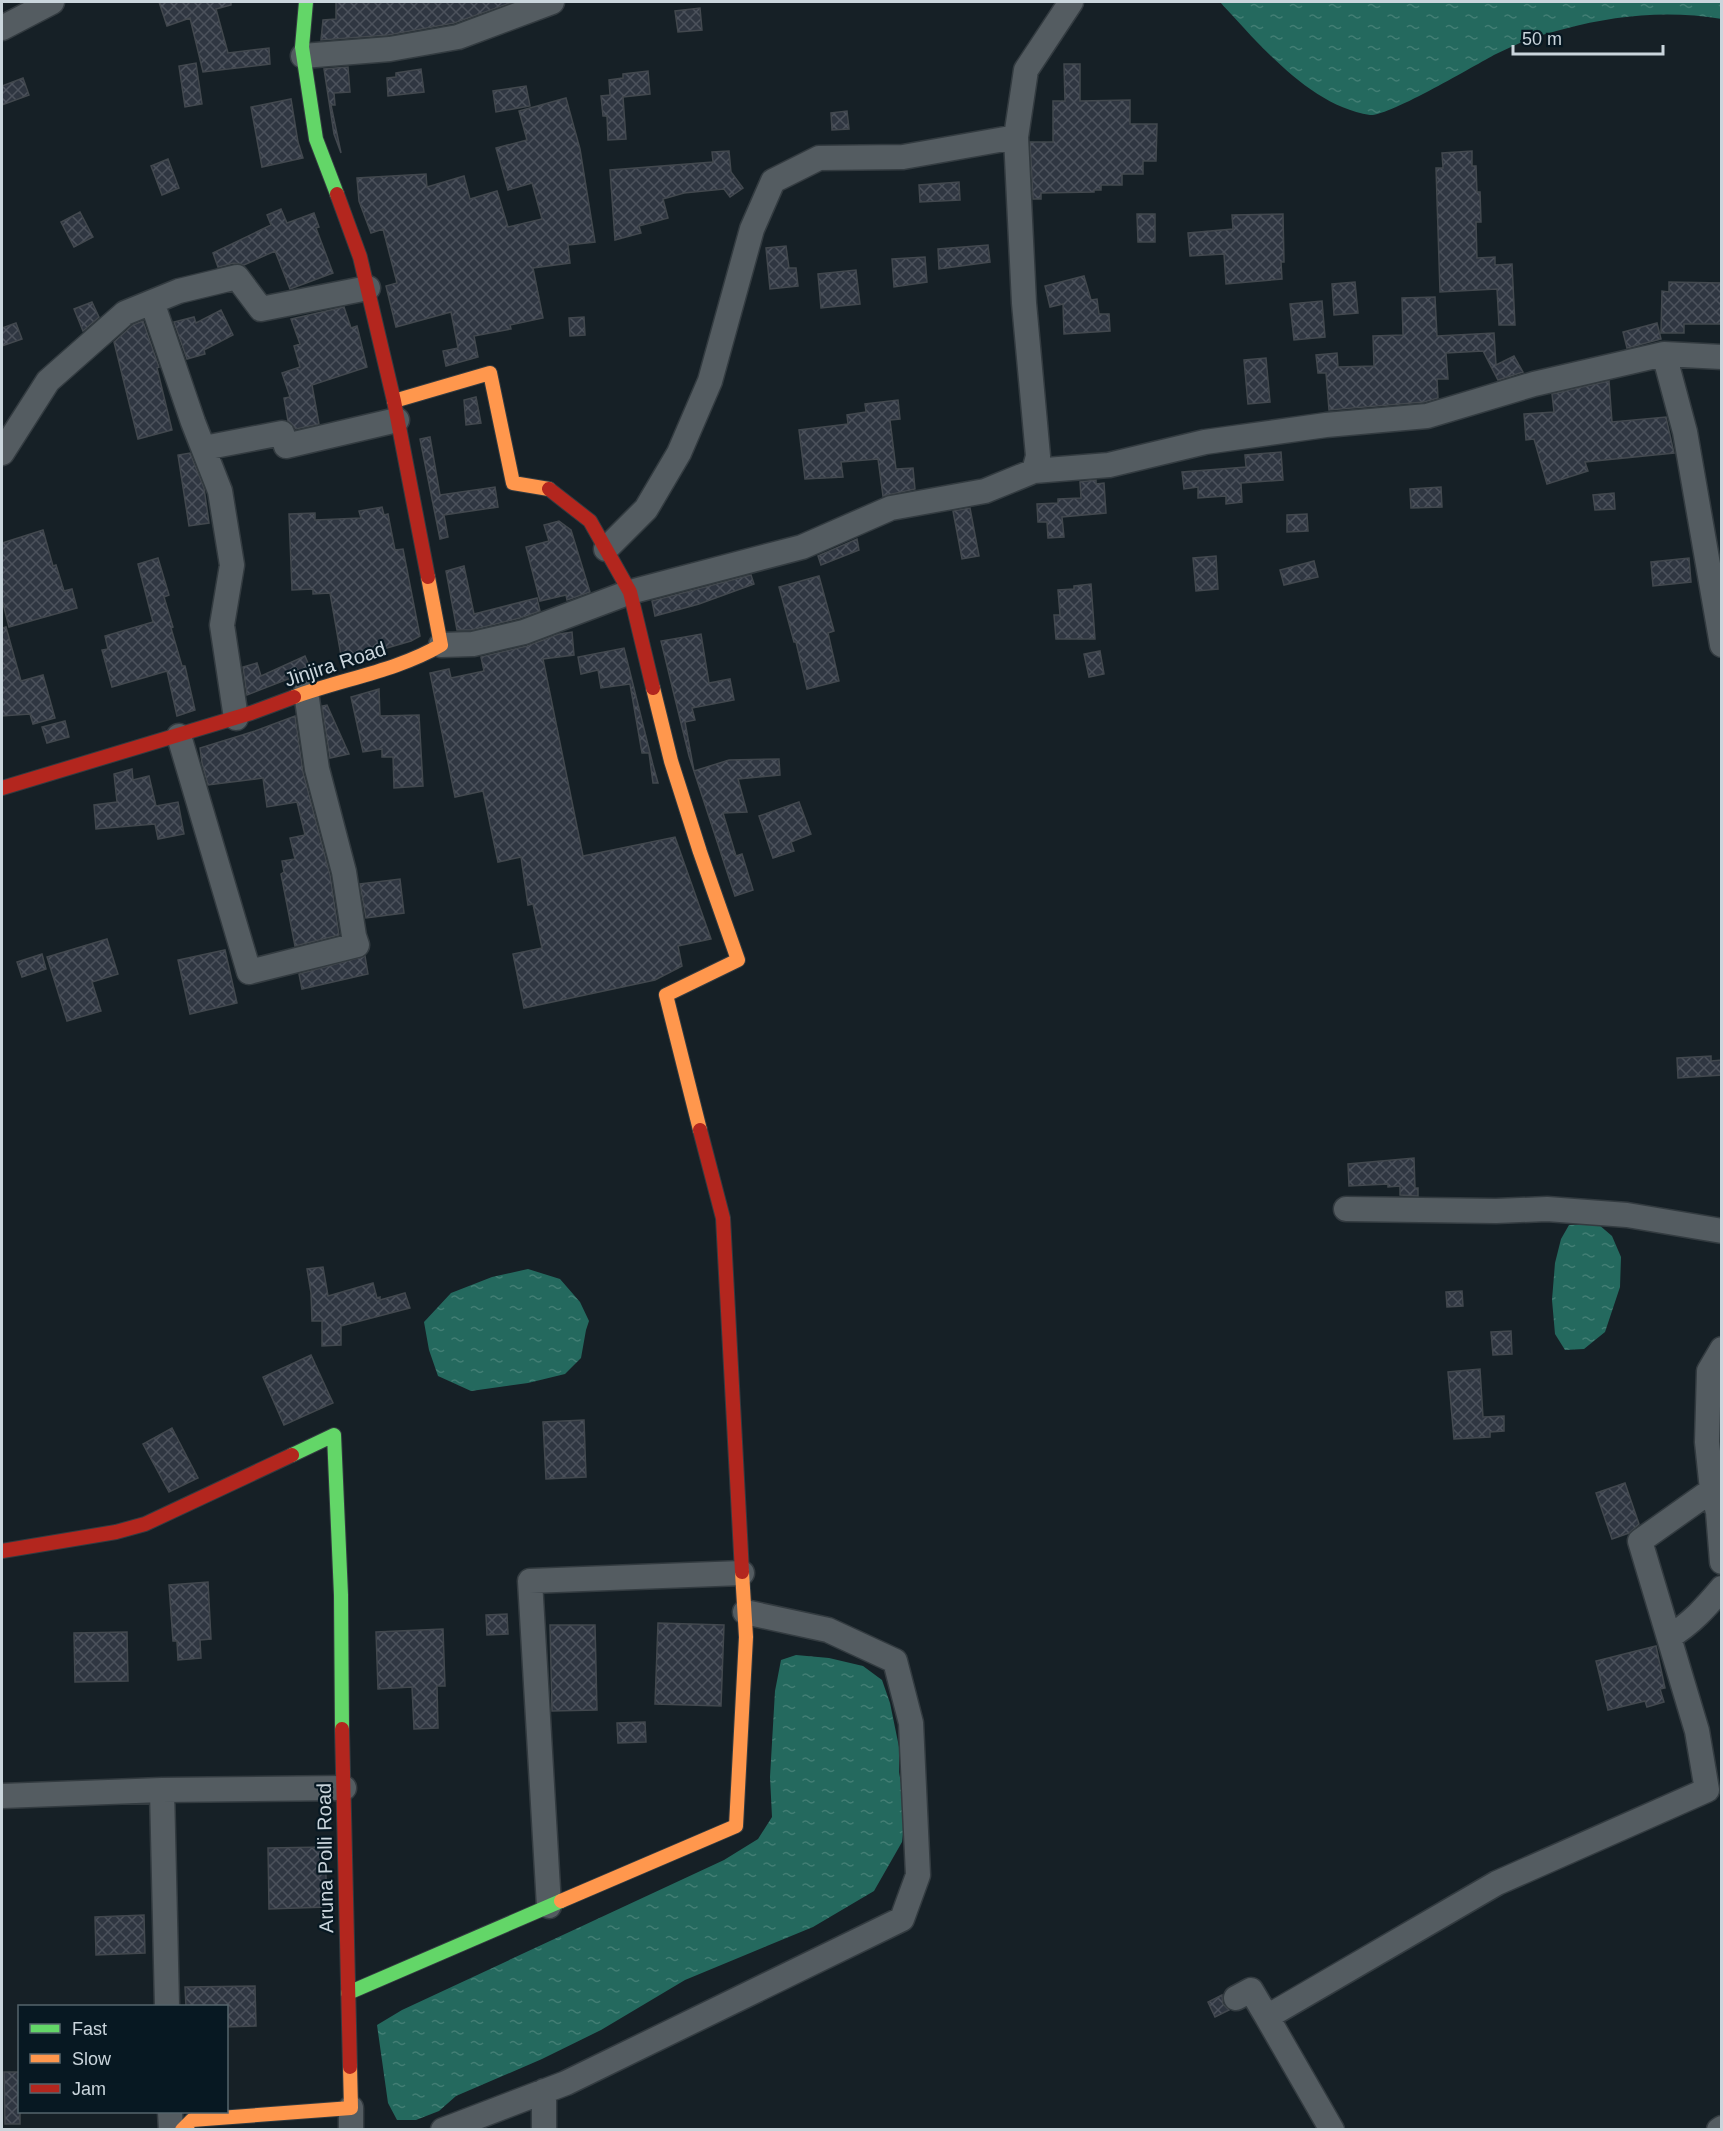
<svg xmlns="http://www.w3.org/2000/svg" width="1723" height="2131" viewBox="0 0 1723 2131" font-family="Helvetica,sans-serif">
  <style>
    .water { fill: url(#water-ripples) }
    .building { fill: url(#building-cross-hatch); stroke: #42484e; stroke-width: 1.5 }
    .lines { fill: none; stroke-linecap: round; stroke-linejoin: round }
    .street-casing { stroke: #333b40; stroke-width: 27 }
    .fast-casing { stroke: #333b40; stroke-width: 16 }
    .slow-casing { stroke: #333b40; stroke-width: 16 }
    .jam-casing { stroke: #333b40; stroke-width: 16 }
    .street { stroke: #545c61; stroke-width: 24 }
    .fast { stroke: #63d668; stroke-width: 14 }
    .slow { stroke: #ff974d; stroke-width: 14 }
    .jam { stroke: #b3261e; stroke-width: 14 }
    .labels { text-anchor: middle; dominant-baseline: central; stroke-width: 4.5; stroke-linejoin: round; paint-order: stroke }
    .street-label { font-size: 20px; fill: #cad5dc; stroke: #071822 }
  </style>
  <defs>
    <pattern id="water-ripples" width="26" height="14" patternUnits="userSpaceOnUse" patternTransform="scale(1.5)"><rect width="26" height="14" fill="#24695e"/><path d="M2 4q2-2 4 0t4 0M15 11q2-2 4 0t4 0" fill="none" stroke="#427e74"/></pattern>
    <pattern id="building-cross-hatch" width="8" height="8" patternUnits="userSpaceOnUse" patternTransform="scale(1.5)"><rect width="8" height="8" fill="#2f3641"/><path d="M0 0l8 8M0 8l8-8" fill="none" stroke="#4c525c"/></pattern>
  </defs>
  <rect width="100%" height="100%" fill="#162026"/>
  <path class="water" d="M1220 2H1721L1722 19C1668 10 1616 15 1564 29 1553 32 1540 35 1529 39 1518 44 1507 49 1496 54 1475 65 1388 117 1370 115 1310 106 1259 44 1220 2Z
    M1598 1224 1612 1236 1621 1257 1620 1287 1605 1332 1584 1349 1565 1350 1555 1334 1552 1300 1555 1263 1561 1239 1569 1225Z
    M528 1269 560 1279 580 1302 589 1321 586 1330 581 1358 565 1374 528 1383 471 1391 438 1376 429 1350 424 1322 451 1293 492 1277Z
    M796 1655 829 1658 863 1666 882 1680 890 1703 899 1747V1772L906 1810 902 1842 874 1891 813 1927 685 1980 601 2030 542 2059 456 2096 439 2111 416 2120H397L388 2103 377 2025 402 2010 724 1860 758 1839 772 1817 770 1777 775 1691 781 1660Z"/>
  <path class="building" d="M159 2H231V5L216 9 228 53 269 48 270 64 203 72 190 18 167 26Z
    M336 2H513L454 23 388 35 321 40 323 20 336 19Z
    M700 8 702 30 678 32 675 11Z
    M196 63 202 104 185 107 179 66Z
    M1064 64H1080V101L1130 100V124H1157L1156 161H1143V174H1122V185H1101V190H1094V192L1041 193V199H1033L1030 142H1053V101H1065Z
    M348 67 350 92 334 93 335 105H331L341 153 334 134 324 69Z
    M421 69 424 92 388 96 387 78 396 77V73Z
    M648 71 650 94 623 97 626 139 608 140 607 116H603L601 96 610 95 609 80 623 78V74Z
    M23 78 29 95 2 105V86Z
    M526 86 530 106 496 112 493 91Z
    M566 98 580 149 595 242 568 245 570 263 533 268 543 318 510 325 511 329 474 336 478 357 446 366 443 351 458 348 451 312 396 327 386 286 397 283 383 229 371 233 359 201 357 178 426 174 427 187 464 176 470 199 497 191 508 227 542 219 532 183 508 190 496 148 527 140 519 111Z
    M291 99 298 142 303 158 262 167 251 107Z
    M847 111 849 129 832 130 831 113Z
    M729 151 731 172 743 188 730 197 724 189 684 193 663 199 668 218 639 226 641 233 615 240 610 170 713 162 712 152Z
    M1472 151V166H1476L1477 192H1480L1481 222H1476L1477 258 1495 257V265L1512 264 1515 325H1499L1497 289 1440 292 1436 168H1443L1442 153Z
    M168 159 179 188 162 195 151 166Z
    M959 182 960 200 920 202 919 185Z
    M281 209 287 223 314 213 319 227 316 228 333 273 290 289 275 251 244 265 234 263 218 267 213 253 271 225 267 215Z
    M80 212 93 237 74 247 61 222Z
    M1137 214H1155V242H1138Z
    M1283 214 1284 262H1281L1282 279 1226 284 1224 254 1190 256 1188 233 1233 229 1232 215Z
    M988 245 990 262 939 269 938 249Z
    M786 246 789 268H796L798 286 770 289 766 248Z
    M925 257 927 282 894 287 892 259Z
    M856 270 860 304 821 308 818 274Z
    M1084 276 1091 300 1097 299 1099 314H1109L1110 331 1064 334 1063 304 1050 307 1045 286Z
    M1355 282 1358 313 1334 315 1332 284Z
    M1669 282 1722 283V324H1684V333H1661L1662 291 1669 292Z
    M1435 297 1437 336 1494 333 1496 365 1514 356 1523 372 1498 380 1483 351 1446 353 1448 379H1437L1438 398 1424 402 1329 410 1326 373H1318L1316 355 1337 353 1338 367 1374 366 1373 336 1403 335 1402 298Z
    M1322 301 1325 337 1294 340 1290 304Z
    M92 302 99 317 83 331 74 309Z
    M344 307 351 328 357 326 367 367 312 385 319 424 296 429 288 421 284 398 290 397 282 373 300 367 294 346 300 344 291 319Z
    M221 310 233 335 204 350 205 354 187 359 174 322 194 317 196 323Z
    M584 317 585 335 570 336 569 318Z
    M143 321 159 367 157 368 172 430 138 439 114 342 133 325Z
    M16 323 22 339 2 346V328Z
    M1657 323 1661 339 1627 348 1623 332Z
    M1266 358 1270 402 1248 404 1244 360Z
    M1609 381 1612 422 1666 417 1674 453 1585 462 1588 471 1547 484 1534 439 1526 440 1524 414 1554 412 1552 394Z
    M476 397 481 423 466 425 464 400Z
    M898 400 900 419 890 420 896 469 913 468 915 489 883 496 878 459 841 462 843 477 805 479 799 430 848 424 847 415 866 412 865 404Z
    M430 437 440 495 495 487 498 507 444 515 448 537 440 539 420 439Z
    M1281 452 1283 480 1241 483 1242 502 1226 504V496L1198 498V487L1184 489 1182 472 1246 467 1245 455Z
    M190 453 204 488 209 523 189 526 178 455Z
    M1096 480V484L1104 483 1106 513 1062 517 1064 537 1048 538 1047 522H1038L1037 504 1058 503V499L1081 498 1080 482Z
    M1441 487 1442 507 1411 508 1410 489Z
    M1614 493 1615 509 1595 510 1593 495Z
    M382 507 384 515 388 514 395 550 403 549 420 636 411 641 342 661 330 593 313 594V589L292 590 289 514 315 513V520L361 518 359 511Z
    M970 508 979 556 962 559 953 511Z
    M1307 514 1308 531 1287 532V515Z
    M559 521 571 530 590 592 567 600 566 595 540 601 526 547 549 541 544 525Z
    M43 530 53 566 56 565 64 591 72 589 77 608 9 627 2 600V543Z
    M857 539 859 550 821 565 818 556Z
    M1216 556 1218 589 1196 591 1193 558Z
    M158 558 169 595 164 597 173 627 171 628 182 666H185L195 710 177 716 167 671 112 687 102 650 108 649 105 636 153 622 138 564Z
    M1689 558 1691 582 1653 586 1651 562Z
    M1314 561 1318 577 1284 585 1280 570Z
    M464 566 474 614 537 598 540 611 520 618 471 630H457L446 571Z
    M751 575 754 584 699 604 655 616 652 601Z
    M819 576 834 631 828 633 839 681 807 689 796 642H794L779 587Z
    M1091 584 1095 639H1056L1054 615H1060L1058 590 1074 589V586Z
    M6 627 21 681 43 675 55 718 33 724 30 714 2 716V628Z
    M572 632 574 655 543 659 583 856 675 837 711 939 678 946 682 966 655 980 524 1008 513 954 542 948 533 904 528 905 521 857 498 862 483 791 455 797 430 673 449 669 451 678 484 671 481 657 527 646 559 634Z
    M701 634 709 683 730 679 734 700 692 708 695 720 685 722 694 771 729 760 779 759 780 775 738 779 747 812 723 813 736 856 742 854 753 890 735 896 689 756 661 641Z
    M624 648 653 765 658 783H653L649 753H642L630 684 601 688 598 670 581 674 578 657Z
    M1100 651 1104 674 1089 677 1084 654Z
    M305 656 311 670 247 695 243 667 257 663 261 676Z
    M379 689 380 716 419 715 423 786 394 788 393 757H382V749L363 752 351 697Z
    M327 705 349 754 330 758 322 706Z
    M295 716 303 772 330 875 339 935 295 946 281 874 284 872 282 861 295 859 290 838 305 835 297 802 267 807 263 778 208 785 202 763 200 748 255 731Z
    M65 721 69 737 47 743 42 727Z
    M132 769 133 780 149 776 156 806 178 802 184 834 158 839 155 824 96 829 94 805 117 802 114 774Z
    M799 802 811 834 791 842 794 851 773 858 759 816Z
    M400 879 404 913 366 918 360 884Z
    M107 939 118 974 92 982 101 1011 67 1021 47 957Z
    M225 950 237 1003 190 1014 178 960Z
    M42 954 46 969 22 977 17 962Z
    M365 956 368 974 302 989 299 974Z
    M1711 1056V1061L1722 1060V1075L1678 1078 1677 1058Z
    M1414 1158 1415 1188H1418V1196L1400 1195V1186L1388 1187V1184L1349 1186 1348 1164Z
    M323 1267 328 1296 373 1283 377 1298 380 1297V1300L405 1293 410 1308 341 1326V1345L322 1346V1321H312L311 1293 307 1269Z
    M1462 1291 1463 1306 1447 1307 1446 1292Z
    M1511 1331 1512 1354 1493 1355 1491 1332Z
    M311 1355 333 1403 284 1425 263 1377Z
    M1480 1369 1483 1417 1504 1416V1431L1490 1432V1437L1454 1439 1448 1372Z
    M584 1420 586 1477 546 1479 543 1422Z
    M172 1428 198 1478 169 1492 143 1444Z
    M1625 1483 1639 1524 1629 1533 1612 1539 1596 1493Z
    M208 1582 211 1639 200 1640 201 1658 178 1660 177 1641H173L169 1585Z
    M507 1614 508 1634 487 1635 486 1615Z
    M658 1623 724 1625 721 1706 655 1704Z
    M550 1625H595L597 1710 552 1711Z
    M443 1629 445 1686H437L438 1728 414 1729 412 1687 378 1689 376 1632Z
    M127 1632 128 1681 75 1682 74 1633Z
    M1656 1646 1665 1688 1660 1689 1664 1702 1647 1707 1645 1701 1608 1710 1596 1661Z
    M645 1722 646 1742 618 1743 617 1723Z
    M325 1847 327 1907 269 1909 268 1848Z
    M144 1915 145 1953 96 1955 95 1917Z
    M255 1986 256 2026 226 2027V2007H186L185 1987Z
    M1222 1995 1223 2004 1229 2010 1215 2017 1208 2002Z
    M4 2072H20V2124H5Z"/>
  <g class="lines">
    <g class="street-casing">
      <path id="street" d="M2 28 52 2
        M303 56 390 49 458 37 552 2
        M152 302 193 422 220 491 232 565 222 625 236 718
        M1664 354 1685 432 1722 645
        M204 448 282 433 286 446 397 420
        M2 453 48 381 125 313 179 291 237 277 261 309 368 288
        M1034 471 1109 465 1205 442 1326 425 1427 416 1534 384 1664 354 1722 357
        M606 549 646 509 679 453 710 381 752 229 773 181 819 158 903 157 1016 137
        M441 645 473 644 524 632 630 592 802 547 891 508 985 491 1034 471 1038 456 1024 303 1016 137 1026 70 1071 2
        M179 736 249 972 357 945 354 936 344 872 317 769 306 692
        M1346 1209 1496 1211 1547 1209 1627 1215 1722 1231
        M1712 1490 1718 1512 1722 1562
        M1669 1637C1691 1624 1706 1607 1722 1588
        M162 1790 167 2006
        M2 1796 162 1790 344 1788
        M549 1906 530 1581 742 1573
        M1236 1998 1251 1990 1267 2017
        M544 2091V2130
        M351 2108V2130
        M170 2112 171 2130
        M443 2130 566 2083 902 1919 918 1875 911 1723 895 1661 828 1630 745 1612
        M1332 2130 1267 2017 1497 1883 1707 1790 1697 1731 1640 1541 1712 1490 1707 1442 1709 1371 1722 1349
        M1719 2130 1722 2128"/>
    </g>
    <g class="fast-casing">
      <path id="fast" d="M306 2 302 47 316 139 337 194
        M292 1455 334 1435 341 1595 342 1729
        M348 1993 561 1901"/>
    </g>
    <g class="slow-casing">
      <path id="slow" d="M394 401 490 373 513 483 549 489
        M653 688 671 761 700 852 738 960 666 995 700 1130
        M294 697C342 679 397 671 441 645L428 577
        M561 1901 736 1826 746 1637 742 1572
        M182 2130 192 2120 351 2108 350 2067"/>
    </g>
    <g class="jam-casing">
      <path id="jam" d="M337 194 360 257 394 401 428 577
        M549 489 590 521 630 592 653 688
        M2 788 251 713 294 697
        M700 1130 723 1218 742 1572
        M2 1551 116 1532 145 1524 292 1455
        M342 1729 350 2067"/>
    </g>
    <use href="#street" class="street"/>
    <use href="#fast" class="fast"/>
    <use href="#slow" class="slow"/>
    <use href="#jam" class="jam"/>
  </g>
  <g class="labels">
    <g class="street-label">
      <text transform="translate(335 664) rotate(-18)">Jinjira Road</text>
      <text transform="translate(325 1858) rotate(-91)">Aruna Polli Road</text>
    </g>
  </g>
  <rect width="1723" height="2131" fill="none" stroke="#cad5dc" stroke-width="6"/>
  <rect x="18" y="2005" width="210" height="108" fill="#071822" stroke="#55646c" stroke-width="1.5"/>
  <rect x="30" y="2024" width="30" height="9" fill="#63d668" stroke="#55646c" stroke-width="1.5"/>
  <text x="72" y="2035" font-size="18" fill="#cad5dc">Fast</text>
  <rect x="30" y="2054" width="30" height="9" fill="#ff974d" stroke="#55646c" stroke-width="1.5"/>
  <text x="72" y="2065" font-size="18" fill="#cad5dc">Slow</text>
  <rect x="30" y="2084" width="30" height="9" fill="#b3261e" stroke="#55646c" stroke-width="1.5"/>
  <text x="72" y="2095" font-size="18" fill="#cad5dc">Jam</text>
  <path d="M1513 45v9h150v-9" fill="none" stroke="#cad5dc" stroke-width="3"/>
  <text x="1522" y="45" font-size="18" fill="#cad5dc" stroke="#071822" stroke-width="4.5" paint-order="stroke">50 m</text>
</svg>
